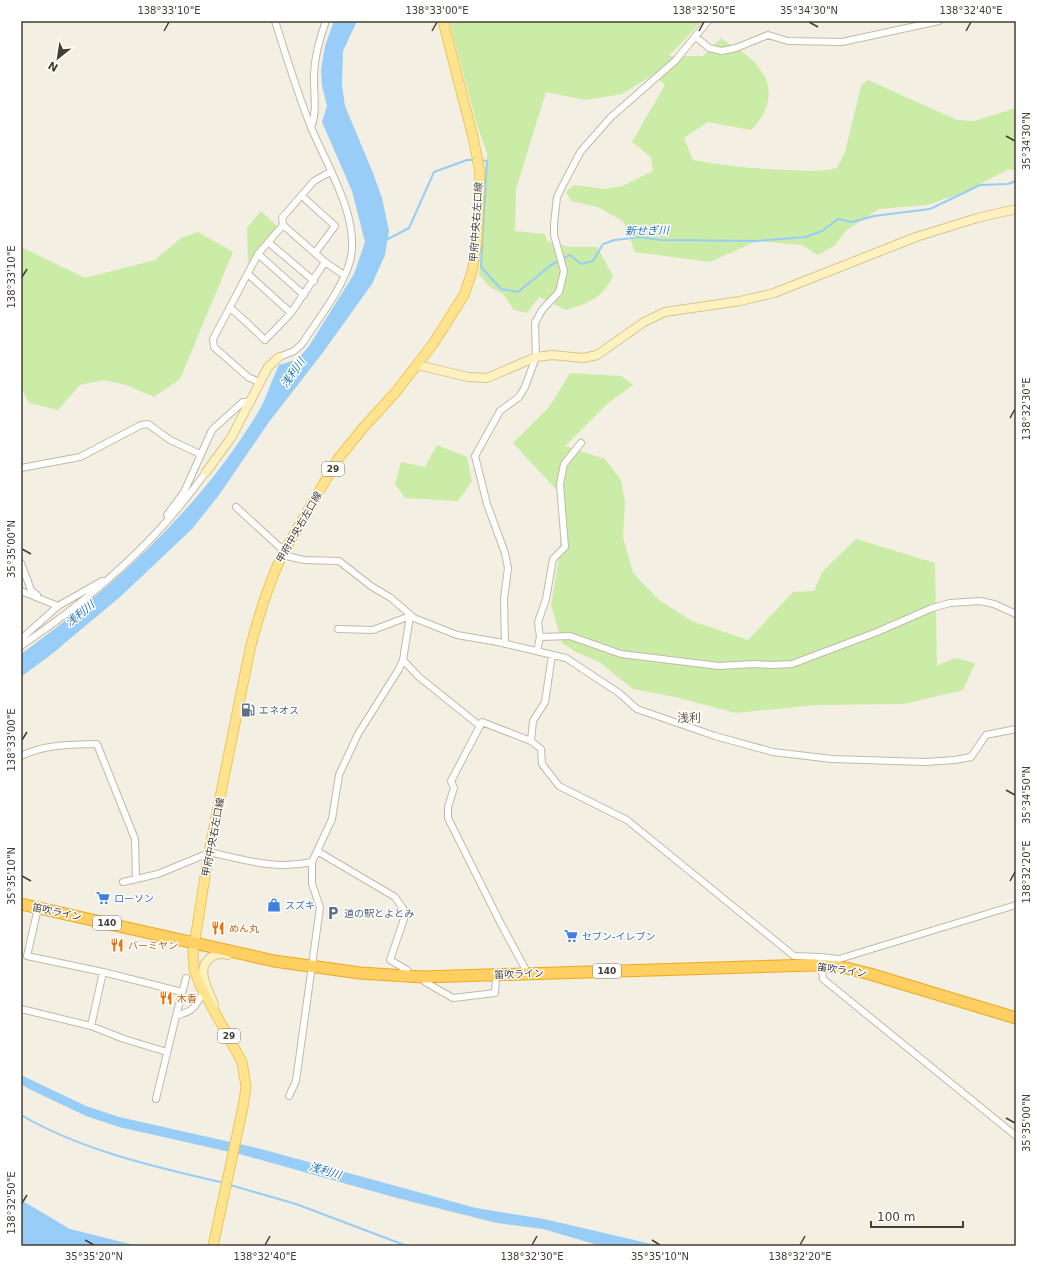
<svg xmlns="http://www.w3.org/2000/svg" width="1037" height="1267" viewBox="0 0 1037 1267" font-family="'DejaVu Sans','Noto Sans JP',sans-serif">
  <style>
    .green { fill: #caeca6 }
    .water { fill: #98cdf7 }
    .lines { fill: none; stroke-linecap: round; stroke-linejoin: round }
    .stream { stroke: #98cdf7; stroke-width: 2 }
    .street-casing { stroke: #c2baa7; stroke-width: 8 }
    .secondary-casing { stroke: #d7c68d; stroke-width: 10 }
    .primary-casing { stroke: #efc655; stroke-width: 11 }
    .highway-casing { stroke: #eca923; stroke-width: 13 }
    .street { stroke: #fff; stroke-width: 6 }
    .secondary { stroke: #fff2c0; stroke-width: 8 }
    .primary { stroke: #ffe38f; stroke-width: 9 }
    .highway { stroke: #ffd061; stroke-width: 11 }
    .ticks { fill: none; stroke: #453e32; stroke-width: 1.5 }
    .labels { text-anchor: middle; dominant-baseline: central; stroke-width: 3; stroke-linejoin: round; paint-order: stroke }
    .shield { fill: #fff; stroke: #7d7870; stroke-width: 1 }
    .shield-label { font-size: 9px; font-weight: bold; fill: #453e32 }
    .street-label { font-size: 10px; fill: #453e32; stroke: #fff }
    .service-label { font-size: 10px; fill: #4e5e75; stroke: #fff; text-anchor: start }
    .shop-label { font-size: 10px; fill: #366cbe; stroke: #fff; text-anchor: start }
    .food-label { font-size: 10px; fill: #c56008; stroke: #fff; text-anchor: start }
    .water-label { font-size: 11px; font-style: italic; fill: #2275ba; stroke: #fff }
    .quarter-label { font-size: 12px; fill: #695d48; stroke: #fff }
    .neatline { fill: none; stroke: #453e32; stroke-width: 1.5 }
    .ticks-label { font-size: 10px; text-anchor: middle; fill: #453e32 }
  </style>
  <rect width="100%" height="100%" fill="#f3efe2"/>
  <path class="green" d="M449 21H702L669 56H703L721 38C731 46 745 52 754 62 776 85 772 108 751 130L708 122 684 138 693 160C725 166 756 169 788 170 805 171 821 172 837 168L845 152 861 86 868 80 957 120 974 121 1016 108V171L1009 169 965 192 927 205 879 209 847 230 834 246 818 255 802 245 757 241 710 262 635 252 624 222 598 207 571 201 566 192 574 185 604 189 623 186 653 171 651 157 632 142 665 85 653 75 622 94 585 100 546 92 516 189 515 231 545 234 547 241 569 247H597L613 276C601 300 590 302 566 310L539 297 527 313 514 310 503 294 490 287 479 275 487 153 477 125Z
    M261 211 278 227 250 263 248 262 247 228Z
    M198 232 233 252 180 379 154 397 126 385 104 380 80 385 58 410 29 403 21 388V247L85 278 155 260 181 238Z
    M570 373 621 376 633 385 607 404 565 446 605 459 621 480 625 502 623 537 633 573 659 600 692 621 748 640 793 592 814 591 823 571 856 539 935 563 937 666 955 658 975 663 963 690 904 704 816 705 736 713 675 697 633 689 599 662 578 653 562 643 551 605 559 557 564 498 513 443 550 406Z
    M437 445 467 457 472 481 458 501 405 498 395 484 401 462 425 467Z"/>
  <path class="water" d="M334 21H357L343 51 342 85 345 106 373 173 382 198 389 231 385 255 372 284 321 355 269 422 219 495 192 529 120 597 53 653 21 677V654C112 588 198 511 257 414 266 400 271 381 279 365L298 359 309 346 354 274 365 242 352 191 322 122 327 106 322 86 321 70 325 46Z
    M21 1075 86 1106 119 1117 261 1149 476 1208 544 1219 660 1246H601L543 1229 497 1223 397 1198 243 1155 119 1127 86 1116 27 1088 21 1084Z
    M21 1200 70 1229 138 1246H21Z"/>
  <g class="lines">
    <path class="stream" d="M481 160 487 161 481 267 501 289 518 292 551 265 570 255 581 264 593 261 603 244 615 240 640 237 661 240 757 241 805 237 822 231 838 219 852 222 874 216 930 209 980 185 1008 184 1016 181
      M386 240 409 228 434 172 467 160H474
      M21 1115C83 1151 155 1167 224 1183
      M230 1185 296 1204 407 1246"/>
    <g class="street-casing">
      <path id="street" d="M275 21C286 55 296 89 309 122 324 161 359 214 351 257 345 286 318 319 302 344L294 351 279 357
        M695 36 709 48 722 51 736 48 768 35 788 41 842 42 939 21
        M311 128C318 110 313 92 314 73 315 55 320 37 326 21
        M330 172 314 181 282 218 283 225 325 262 344 275
        M302 196 335 226 315 253
        M268 242 314 281
        M258 254 304 295
        M248 274 291 313
        M230 308C242 317 253 329 265 340L291 313 325 262
        M261 383 248 377 214 347 213 339 258 254 283 225
        M21 468 80 457 141 425 148 424 170 440 200 454
        M236 507 284 551
        M170 518 167 515 184 492 212 430 243 402H251
        M282 555 304 560 339 561 371 586 391 598 414 618 457 635 498 642 566 658 619 693 637 709 715 736 773 752 832 759 925 762 955 760 971 757 986 735 1016 729
        M21 563 31 590 37 595
        M21 591 58 606
        M338 629 373 630 410 616
        M540 637 570 636 621 654 719 666 753 664 773 665 792 664 877 632 932 608 950 603 980 601 994 604 1016 614
        M21 639 58 606 102 581
        M505 644 504 599 508 568 505 553 487 504 475 456 500 411 519 397 525 387 536 357 535 323 542 310 559 292 564 271 554 235V224L557 197 565 181 581 151 611 117 675 61 708 21
        M21 646C92 598 156 543 206 472
        M537 651 540 637 538 622 546 599 553 559 565 547 560 484 564 464 581 443
        M403 660 419 677 480 726
        M531 741 533 721 545 702 552 655
        M21 756C45 744 71 745 97 744L135 839 136 879
        M317 851 395 897 406 913 390 960 407 970V976
        M209 852C245 860 275 870 312 862
        M123 882 158 874 204 855H209
        M1016 905 839 959 820 957 823 979 1016 1136
        M38 908 27 956 103 972 182 992
        M528 974 500 922 448 818V807L454 788 451 781 482 722 531 741 541 749 542 764 559 786 627 820 794 956 820 957
        M423 977 425 982 453 998 495 993 496 975
        M186 978 176 1016C197 1009 192 1009 204 992
        M21 1009 91 1026 124 1039 167 1052
        M91 1026 103 972
        M289 1096 296 1081 320 907 312 884V862L332 819 339 775 358 734 399 669 403 660 410 616
        M156 1099 176 1016"/>
    </g>
    <g class="secondary-casing">
      <path id="secondary" d="M417 365 468 377 487 378 536 357 552 355 583 358 597 355 644 322 665 312 740 301 774 293 916 237 977 218 1016 209
        M206 472 231 438 268 367 279 357
        M214 1005C211 996 206 987 204 978 200 962 213 951 228 955"/>
    </g>
    <g class="primary-casing">
      <path id="primary" d="M213 1246 243 1107 246 1087 242 1062 200 985 194 969 193 952 209 852 250 649C258 617 268 586 282 555L338 459 363 428 395 393 433 344 464 295 472 272 477 241 480 172 473 137 443 21"/>
    </g>
    <g class="highway-casing">
      <path id="highway" d="M21 904 274 961 360 973 423 977 813 965 846 968 870 974 1016 1018"/>
    </g>
    <use href="#street" class="street"/>
    <use href="#secondary" class="secondary"/>
    <use href="#primary" class="primary"/>
    <use href="#highway" class="highway"/>
  </g>
  <path class="ticks" d="M809 22 818 27M164 31 169 22M432 31 437 22M699 31 704 22M966 31 971 22M1006 136 1015 141M22 277 27 269M1010 418 1015 409M22 549 31 554M22 740 27 732M1006 790 1015 795M22 876 31 881M1010 881 1015 872M1006 1118 1015 1123M22 1203 27 1195M85 1240 94 1245M652 1240 660 1245M265 1245 270 1236M532 1245 537 1236M800 1245 805 1236"/>
  <defs>
    <g id="fuel-bare" transform="scale(1.08)"><path d="M-5.5-6h7V0h2V4h1.3V-2.5L3-4.5l.8-.8L6-3V5H2.5V1h-1V6h-7ZM-4.2-4.7v3.2H.2V-4.7Z" fill="#5c6f8a" stroke="#fff" stroke-width="2.5" paint-order="stroke"/></g>
    <g id="supermarket-bare" transform="scale(1.08)"><path d="M-6-5.5h2.5l.6 2H6L4.5 2H-2.5L-4.4-4H-6ZM-1.5 3.2a1.3 1.3 0 1 0 .1 0ZM3 3.2a1.3 1.3 0 1 0 .1 0Z" fill="#3f7fe0" stroke="#fff" stroke-width="2.5" paint-order="stroke"/></g>
    <g id="shop-bare" transform="scale(1.08)"><path d="M-5-2.5h2.3a2.7 3.5 0 0 1 5.4 0H5L5.5 6h-11ZM-1.5-2.5h3a1.5 2.3 0 0 0-3 0Z" fill="#3f7fe0" stroke="#fff" stroke-width="2.5" paint-order="stroke"/></g>
    <g id="parking-bare" transform="scale(1.08)"><path d="M-3.5-5.5H1a3.5 3.5 0 0 1 0 7H-1V5.5H-3.5ZM-1-3.4V-.6H.8a1.4 1.4 0 0 0 0-2.8Z" fill="#5c6f8a" stroke="#fff" stroke-width="2.5" paint-order="stroke"/></g>
    <g id="restaurant-bare" transform="scale(1.08)"><path d="M-5-6h1v4h1v-4h1v4h1v-4h1v5L-1.5 .5V6h-2V.5L-5-1ZM5-6V6H3V1.5H1.5Q1.5-4 5-6Z" fill="#e8710a" stroke="#fff" stroke-width="2.5" paint-order="stroke"/></g>
  </defs>
  <g fill-rule="evenodd">
    <use href="#fuel-bare" x="248" y="710"/>
    <use href="#supermarket-bare" x="103" y="898"/>
    <use href="#shop-bare" x="274" y="905"/>
    <use href="#parking-bare" x="333" y="913"/>
    <use href="#restaurant-bare" x="218" y="928"/>
    <use href="#supermarket-bare" x="571" y="936"/>
    <use href="#restaurant-bare" x="117" y="945"/>
    <use href="#restaurant-bare" x="166" y="998"/>
  </g>
  <g class="labels">
    <g class="shield">
      <rect x="322" y="462" width="22" height="14" rx="3"/>
      <rect x="93" y="916" width="28" height="14" rx="3"/>
      <rect x="593" y="964" width="28" height="14" rx="3"/>
      <rect x="218" y="1029" width="22" height="14" rx="3"/>
    </g>
    <g class="shield-label">
      <text x="333" y="469">29</text>
      <text x="107" y="923">140</text>
      <text x="607" y="971">140</text>
      <text x="229" y="1036">29</text>
    </g>
    <g class="street-label">
      <text transform="translate(476 222) rotate(-86)">甲府中央右左口線</text>
      <text transform="translate(299 527) rotate(-60)">甲府中央右左口線</text>
      <text transform="translate(213 837) rotate(-79)">甲府中央右左口線</text>
      <text transform="translate(57 912) rotate(12)">笛吹ライン</text>
      <text transform="translate(842 970) rotate(8)">笛吹ライン</text>
      <text transform="translate(519 974) rotate(-2)">笛吹ライン</text>
    </g>
    <g class="service-label">
      <text x="259" y="710">エネオス</text>
      <text x="344" y="913">道の駅とよとみ</text>
    </g>
    <g class="shop-label">
      <text x="114" y="898">ローソン</text>
      <text x="285" y="905">スズキ</text>
      <text x="582" y="936">セブン-イレブン</text>
    </g>
    <g class="food-label">
      <text x="229" y="928">めん丸</text>
      <text x="128" y="945">バーミヤン</text>
      <text x="177" y="998">木香</text>
    </g>
    <g class="water-label">
      <text transform="translate(647 231) rotate(-1)">新せぎ川</text>
      <text transform="translate(293 373) rotate(-55)">浅利川</text>
      <text transform="translate(80 614) rotate(-38)">浅利川</text>
      <text transform="translate(325 1171) rotate(16)">浅利川</text>
    </g>
    <g class="quarter-label">
      <text x="689" y="718">浅利</text>
    </g>
  </g>
  <rect width="1037" height="1267" fill="none" stroke="#ffffff" stroke-width="44"/>
  <g transform="translate(58 58) rotate(210)" stroke="#ffffff" stroke-width="3" paint-order="stroke">
  <path d="M0-3L7 15L0 10L-7 15Z" fill="#453e32"/>
  <text y="-6" font-size="11" font-weight="bold" text-anchor="middle" fill="#453e32">N</text>
  </g>
  <path d="M871 1221v6h92v-6" fill="none" stroke="#453e32" stroke-width="2"/>
  <text x="877" y="1221" font-size="12" fill="#453e32" stroke="#ffffff" stroke-width="3" paint-order="stroke">100 m</text>
  <rect x="22" y="22" width="993" height="1223" class="neatline"/>
  <g class="ticks-label">
    <text x="169" y="14">138°33'10"E</text>
    <text x="437" y="14">138°33'00"E</text>
    <text x="704" y="14">138°32'50"E</text>
    <text x="809" y="14">35°34'30"N</text>
    <text x="971" y="14">138°32'40"E</text>
    <text transform="translate(1026 141) rotate(-90)" y="4">35°34'30"N</text>
    <text transform="translate(11 277) rotate(-90)" y="4">138°33'10"E</text>
    <text transform="translate(1026 409) rotate(-90)" y="4">138°32'30"E</text>
    <text transform="translate(11 549) rotate(-90)" y="4">35°35'00"N</text>
    <text transform="translate(11 740) rotate(-90)" y="4">138°33'00"E</text>
    <text transform="translate(1026 795) rotate(-90)" y="4">35°34'50"N</text>
    <text transform="translate(1026 872) rotate(-90)" y="4">138°32'20"E</text>
    <text transform="translate(11 876) rotate(-90)" y="4">35°35'10"N</text>
    <text transform="translate(1026 1123) rotate(-90)" y="4">35°35'00"N</text>
    <text transform="translate(11 1203) rotate(-90)" y="4">138°32'50"E</text>
    <text x="94" y="1260">35°35'20"N</text>
    <text x="265" y="1260">138°32'40"E</text>
    <text x="532" y="1260">138°32'30"E</text>
    <text x="660" y="1260">35°35'10"N</text>
    <text x="800" y="1260">138°32'20"E</text>
  </g>
</svg>
